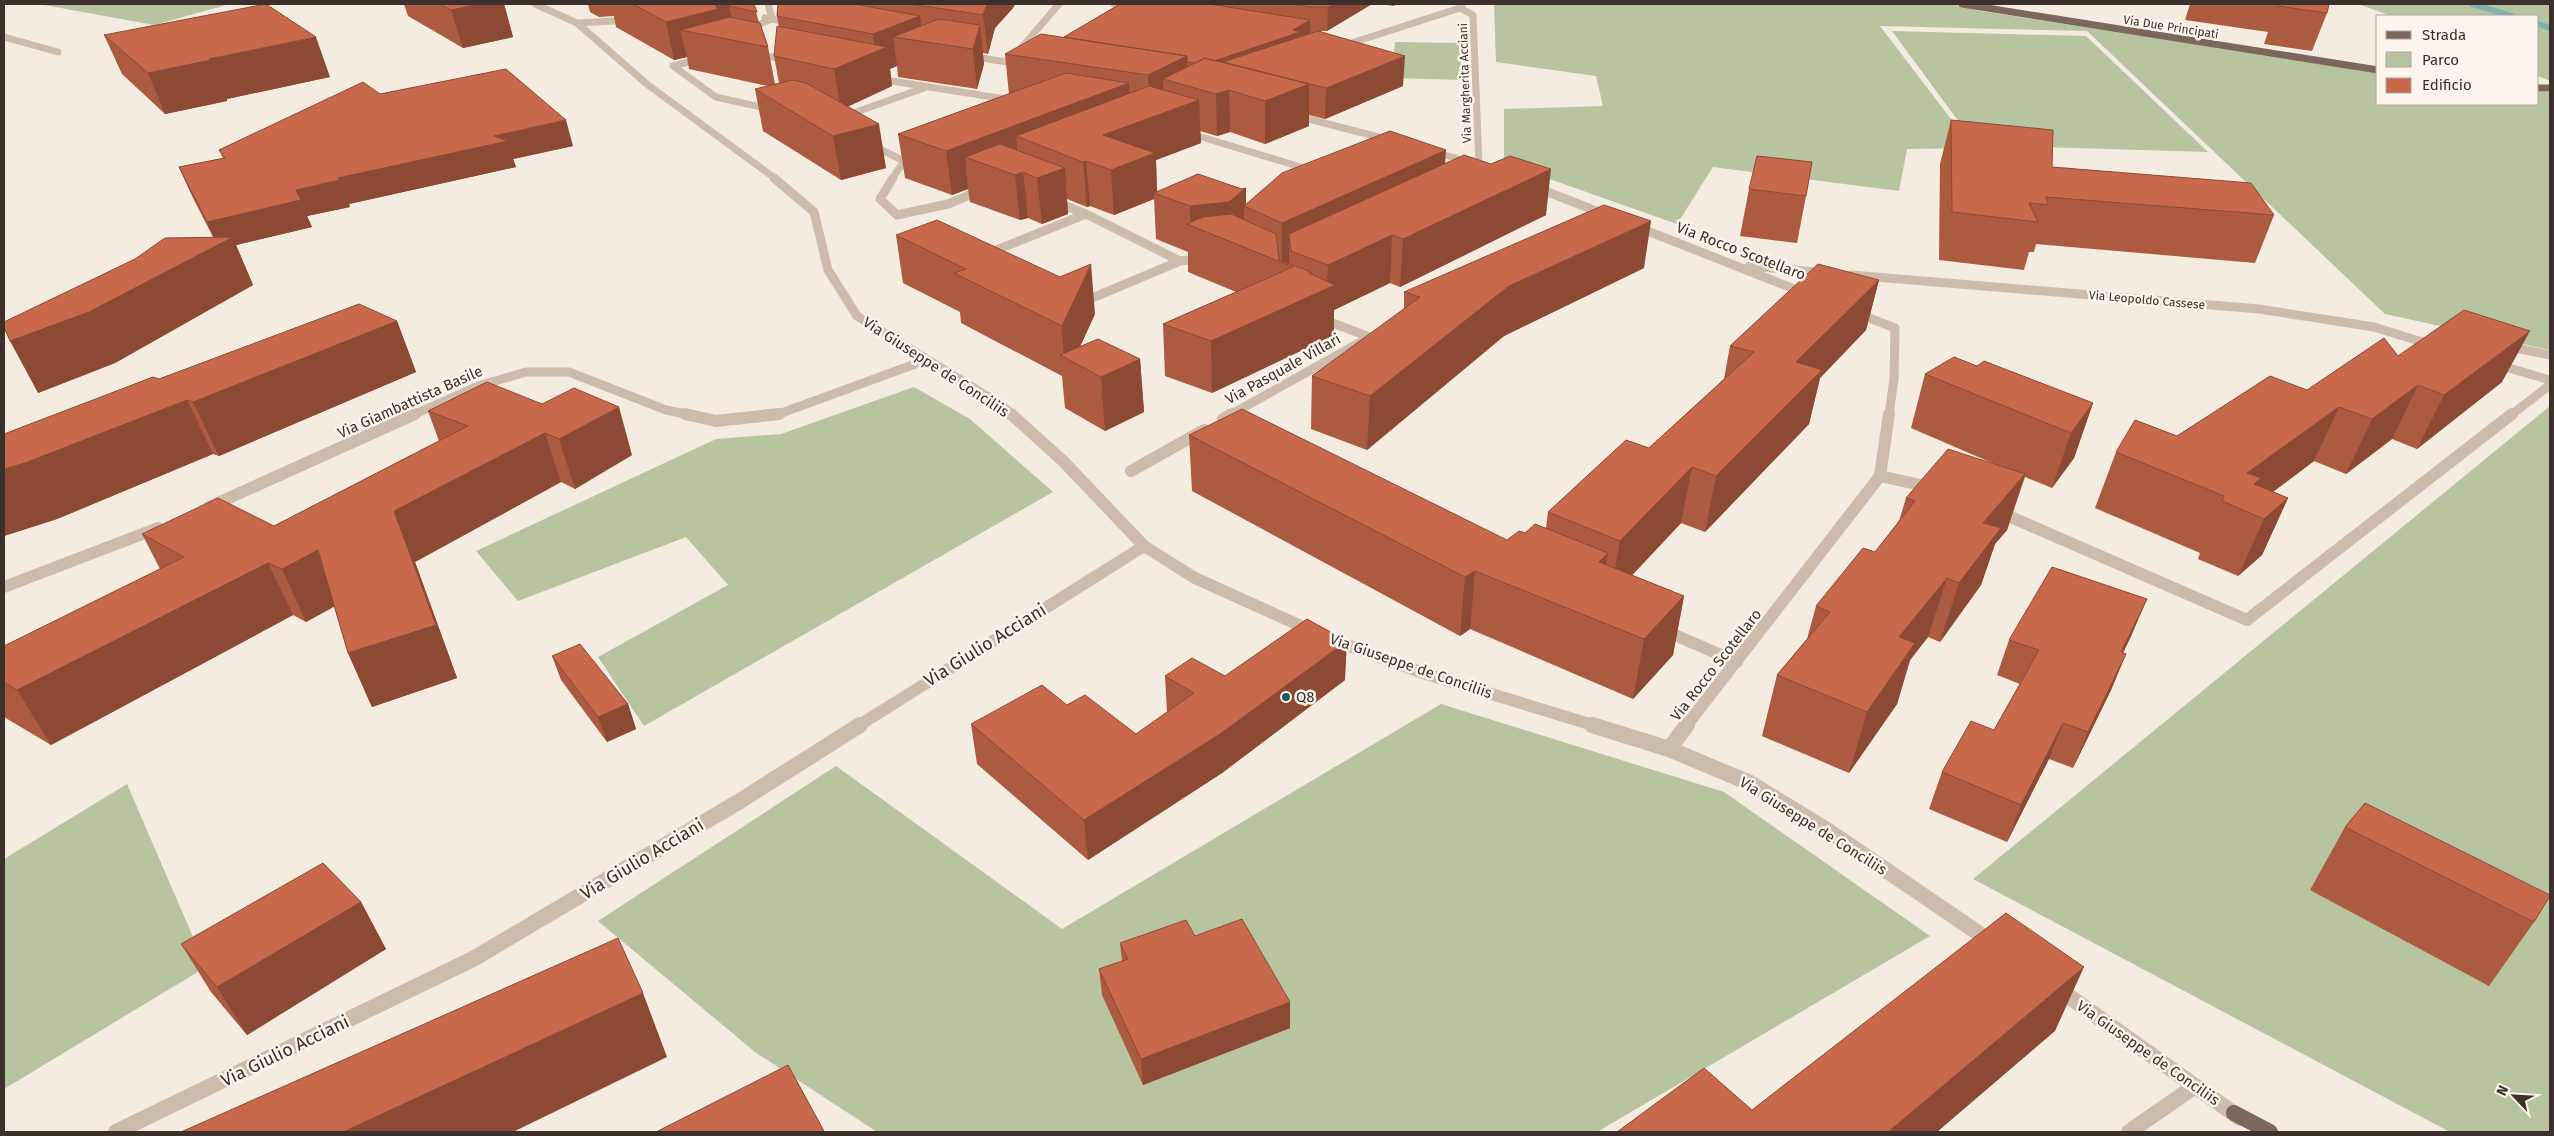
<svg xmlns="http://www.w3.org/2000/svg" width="2554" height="1136" viewBox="0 0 2554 1136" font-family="'Fira Sans',sans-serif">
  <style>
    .green { fill: #b8c4a0 }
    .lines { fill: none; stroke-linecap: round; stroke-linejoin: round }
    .stream { stroke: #7fb0b2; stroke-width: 6 }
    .minor-far3 { stroke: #cdbbac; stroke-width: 7 }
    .minor-far2 { stroke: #cdbbac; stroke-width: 9 }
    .minor-far1 { stroke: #cdbbac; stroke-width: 12 }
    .minor { stroke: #cdbbac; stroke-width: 16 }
    .major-far1 { stroke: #7d675c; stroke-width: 7 }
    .major { stroke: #7d675c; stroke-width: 16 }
    .wall { fill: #ac5a40 }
    .shaded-wall { fill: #8c4a34 }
    .building { fill: #c8694b; stroke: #8c4a34 }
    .poi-dot { fill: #1f5a5e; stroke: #fbf5ee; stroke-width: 2 }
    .labels { text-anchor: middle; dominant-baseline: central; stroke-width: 5; stroke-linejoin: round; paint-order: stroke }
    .far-street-label { font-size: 12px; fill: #3b302b; stroke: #fbf5ee }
    .street-label { font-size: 15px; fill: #3b302b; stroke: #fbf5ee }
    .poi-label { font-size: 15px; fill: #3b302b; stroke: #fbf5ee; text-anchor: start }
    .near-street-label { font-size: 18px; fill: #3b302b; stroke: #fbf5ee }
  </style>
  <rect width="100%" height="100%" fill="#f4ebe1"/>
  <path class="green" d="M39 4H230L154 25Z
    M1494 4H1951L1980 11 2378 72V104H2538V91L2550 92V350L2385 314 2087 31 1880 26 1973 148 1907 149 1899 191 1713 167 1677 224 1504 163V109L1603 106 1596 76 1496 62Z
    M2358 4H2550V81L2538 76V16H2392Z
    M1892 31 2086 36 2208 152 1976 145Z
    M1395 42 1460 43 1461 80 1392 78Z
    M914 387 970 419 1053 492 644 726 598 657 728 585 686 537 518 601 476 551 716 439 781 434Z
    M2550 406V1132H2450L1973 879Z
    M1441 704 1724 792 1930 936 1597 1132H877L755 1052 598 921 836 766 1062 929Z
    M127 784 206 967 4 1089V859Z"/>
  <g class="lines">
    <path class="stream" d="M2472 4 2512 16
      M2538 24 2550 28"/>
    <path class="minor-far3" d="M535 4 577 23 648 85 776 179
      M1114 4 1135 7
      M1460 8 1473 15 1479 165
      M765 18 772 19 768 4
      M772 19 943 52 1205 93 1151 122 879 79 738 50 728 42 740 32Z
      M577 23 632 20
      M4 37 58 52
      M1339 47 1460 8 1462 4
      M1016 54 1059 4
      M704 58 673 66 716 97 774 110
      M1293 115 1390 140
      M842 117 924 88
      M1185 132 1314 171
      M868 143 904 161 892 179
      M1431 151 1472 163"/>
    <path class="minor-far2" d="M774 178 814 212 828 270 857 316 1000 404 1013 415
      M893 178 880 199 897 215 948 204 984 189
      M1535 187 1609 216
      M1635 226 1807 294
      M984 255 1086 214 1053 201
      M1180 261 1205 258
      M1749 266 1826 273
      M1851 275 2259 309 2374 327 2435 346
      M1078 304 1180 261 1086 214
      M1854 312 1895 328 1894 379 1889 415
      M2505 346 2550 355
      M2495 364 2550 380
      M413 415 478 386 526 372H569L666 410 690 415
      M776 415 926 360
      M1230 415 1370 337 1319 318
      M2511 415 2550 385"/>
    <path class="minor-far1" d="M685 414 716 421 779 414
      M1011 414 1063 461 1144 546 1195 578 1312 631
      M1223 419 1232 414
      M1131 471 1204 430
      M1880 476 1934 488
      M209 507 415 414
      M1997 511 2247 620 2512 414
      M4 587 158 528
      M1661 629 1737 662
      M1331 639 1426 674 1596 726
      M858 726 1144 546
      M1686 726 1880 476 1889 414"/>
    <path class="minor" d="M1592 725 1669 749 1750 783 1827 830 1993 943
      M1669 749 1687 725
      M2057 988 2240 1118
      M116 1132 473 959 740 801 860 725
      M2129 1132 2195 1086"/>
    <path class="major-far1" d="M1962 4 2378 70
      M2538 88H2550"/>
    <path class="major" d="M2234 1113 2270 1132"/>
  </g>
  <path class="wall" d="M404 4H504L513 37 463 48 408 16Z
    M588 4H754L759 23 768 47 775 84 779 83 774 56 779 27 777 16 778 4H1015L1013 8 995 28 988 54 983 53 984 64 977 89 898 77 897 66 890 69 892 86 848 106 886 168 841 180 763 131 755 89 768 86 689 69 687 57 674 60 616 27 614 16 599 17 590 12Z
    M1120 4H1372L1327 31H1320L1403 86 1325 119 1309 115V126L1265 144 1230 132 1217 136 1200 131 1201 143 1156 160 1157 191 1242 189 1246 188V205L1445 164 1546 215 1400 287 1390 283 1334 310V335L1212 393 1165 376 1163 324 1236 292 1188 272V252L1156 239 1154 199 1114 215 1090 206 1087 207 1067 199 1068 214 1042 224 1028 218 1020 220 970 202 968 189 952 195 905 178 898 134 1009 94 1005 54 1064 37Z
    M1379 4H1397L1394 6Z
    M2190 4H2329L2327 13 2312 51 2264 44 2268 32 2185 20Z
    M104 35 330 77 227 99V101L165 114 122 74Z
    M380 94 573 146 513 159 516 167 349 204 350 207 307 216 312 227 236 245 253 285 115 363 38 393 213 237 191 194 179 167 223 158 219 150Z
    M1951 120 2052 167 2274 215 2255 263 2036 244 2034 252H2029L2024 270 1939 260 1940 164Z
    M1749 189 1806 196 1797 243 1740 236Z
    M896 235 1095 314 1080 346 1140 359 1144 412 1105 431 1065 408 1062 376 961 323 960 312 903 283Z
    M1644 268 1504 336 1367 450 1311 429 1312 376 1404 309V292Z
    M1879 280 1866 330 1820 378 1809 424 1705 532 1681 523 1632 575 1684 596 1673 655 1633 699 1470 629 1460 636 1192 491 1189 435 1507 540 1525 533 1546 528 1548 512 1649 448 1724 379 1730 346Z
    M397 321 416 372 219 456 213 454 57 519 4 536V434Z
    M2398 356 2502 382 2417 449 2392 439 2346 474 2314 461 2273 492 2288 498 2262 555 2238 576 2198 559 2200 553 2095 508 2116 452 2177 436 2307 390Z
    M1977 366 2093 403 2074 458 2052 488 2025 477 2007 530 1995 544 1981 585 1940 642 1928 637 1910 660 1897 704 1849 773 1762 736 1777 675 1807 639 1816 606 1875 552 1899 521 1906 498 1999 466 1911 428 1925 374Z
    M487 382 632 455 575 489 561 482 415 562 457 678 372 707 348 653 334 606 306 622 293 615 51 745 4 717V646L160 569 142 534 274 526 439 441 428 411Z
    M2132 634 2123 653 2126 654 2111 690 2073 768 2049 759 2007 842 1929 809 1942 772 1994 730 2020 684 1997 675 2009 640Z
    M552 656 628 704 636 729 607 742 561 680Z
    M1165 676H1225L1345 680 1222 773 1088 860 977 764 971 724 1067 705 1136 734 1167 712Z
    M2345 827 2534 922 2489 986 2310 890Z
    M361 902 386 949 247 1035 211 992 181 944Z
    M1120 943 1290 1028 1143 1085 1102 995 1099 969 1122 961Z"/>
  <path class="shaded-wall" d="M481 4H504L513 37 463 48 451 10Z
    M716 4H742H729L734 32 680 30 687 57 674 60 666 22 715 5Z
    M987 4H1015L1013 8 995 28 988 54 983 15Z
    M1334 4H1372L1327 31 1328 7Z
    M920 16 923 42 893 37 897 66 890 69 892 86 841 110 834 69 875 51 873 34Z
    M1310 20V42L1223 81 1204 64 1293 30Z
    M980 25 984 64 977 89 973 49Z
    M316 37 330 77 227 99V101L165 114 148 73 209 59Z
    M1187 56 1188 86 1163 79 1164 109 1150 116 1148 75Z
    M1405 56 1403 86 1325 119 1326 88Z
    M1129 83 1131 124 1199 100 1201 143 1156 160 1157 194 1154 193V199L1114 215 1111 170 1016 136 1019 169 965 157 968 189 952 195 946 151Z
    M1309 84V126L1265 144V101Z
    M1229 90 1230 132 1217 136 1216 94Z
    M566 120 573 146 513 159 516 167 349 204 350 207 307 216 312 227 236 245 253 285 115 363 38 393 10 341 217 245 207 222 296 190 494 136Z
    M879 124 886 168 841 180 833 136Z
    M1446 150 1443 194 1289 234V265L1282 263V223Z
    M1086 161 1090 206 1087 207 1083 162Z
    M1065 168 1068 214 1042 224 1037 178Z
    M1551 169 1546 215 1400 287 1403 239Z
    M1023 172 1028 218 1020 220 1015 175Z
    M1246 188V207L1244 206V236L1190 226V206Z
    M1651 221 1644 268 1504 336 1367 450 1370 396 1509 286Z
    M1392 235 1390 283 1334 310V335L1212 393 1211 341 1311 272V295L1327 288 1328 265Z
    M1091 264 1095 314 1073 362 1064 357 1062 326Z
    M1879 280 1866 330 1820 378 1809 424 1705 532 1716 476 1796 362Z
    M397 321 416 372 219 456 193 402Z
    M2530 331 2502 382 2417 449 2444 395Z
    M1140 359 1144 412 1105 431 1101 377Z
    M2418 385 2392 439 2346 474 2372 419Z
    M187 400 213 454 57 519 4 536V469Z
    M2093 403 2074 458 2052 488 2071 433Z
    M619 407 632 455 575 489 559 439Z
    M2339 407 2314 461 2247 511V473Z
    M545 433 561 482 415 562 457 678 372 707 348 653 394 511Z
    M1692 467 1681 523 1610 599 1620 541Z
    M2025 474 2007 530 1995 544 1981 585 1940 642 1959 583 1983 523Z
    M2288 498 2262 555 2238 576 2264 519Z
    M318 550 341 603 306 622 282 569Z
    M1608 553 1599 612V562Z
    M268 563 293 615 51 745 17 690Z
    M1475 571 1470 629 1460 636 1465 577Z
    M1947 578 1928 637 1910 660 1897 704 1849 773 1867 712 1899 637Z
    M1684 596 1673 655 1633 699 1644 639Z
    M2147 599 2132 634 2106 688 2121 652Z
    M1347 641 1345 680 1222 773 1088 860 1084 820Z
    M2126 654 2111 690 2073 768 2088 732Z
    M628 704 636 729 607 742 598 717Z
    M2063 723 2049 759 2007 842 2021 805Z
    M361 902 386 949 247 1035 217 987Z
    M2084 967 2055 1031 1937 1132H1888Z
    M643 993 667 1057 513 1132H343Z
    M1290 1002V1028L1143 1085 1141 1059Z"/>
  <path class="building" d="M266 4 316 37 209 59 211 60 148 73 104 35Z
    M440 4H481L451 10Z
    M633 4H716L715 5 718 9 666 22Z
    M729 4H754L757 12 733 7Z
    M778 4H854L920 16 873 34 777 16Z
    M911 4H987L983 15Z
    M1120 4H1209L1310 20 1293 30 1300 32 1214 61 1205 58 1195 63 1187 62V56L1064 37Z
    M1291 4H1334L1328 7H1313Z
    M2279 4H2329L2327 13 2278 6Z
    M730 17 760 23 768 47 680 30Z
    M939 19 980 25 973 49 893 37Z
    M777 26 887 47 834 69 774 56Z
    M1318 31 1405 56 1326 88 1223 62Z
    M1041 34 1187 56 1148 75 1005 54Z
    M1205 58 1309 84 1265 101 1229 90 1216 94 1163 79Z
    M506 69 566 120 494 136 508 141 338 178 340 180 296 190 301 200 207 222 179 167 225 158 219 150 363 82 380 94Z
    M1066 73 1129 83 946 151 898 134Z
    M793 80 806 83 879 124 833 136 755 89Z
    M1149 86 1199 100 1103 135 1155 153 1111 170 1086 161 1083 162 1016 136Z
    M1951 120 2053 130 2052 167 2251 183 2274 215 2046 197 2048 205 2029 203 2038 222 1952 212Z
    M1390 131 1446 150 1282 223 1244 206 1282 173Z
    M1000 144 1065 168 1037 178 1023 172 1015 175 965 157Z
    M1464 155 1491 164 1510 156 1551 169 1403 239 1392 235 1328 265 1291 251 1289 234Z
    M1757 156 1812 162 1806 196 1749 189Z
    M1198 174 1242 189 1246 188 1229 202 1190 206 1154 193Z
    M1604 205 1651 221 1509 286 1370 396 1312 376 1420 297 1404 292Z
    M1231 214 1276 234 1279 260 1311 272 1309 273 1335 285 1211 341 1163 324 1293 267 1187 224 1203 217Z
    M937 220 1060 277 1091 264 1062 326 954 273 966 269 896 235Z
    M233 237 89 312 10 341 4 327V322L135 259 165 238Z
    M1818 264 1879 280 1796 362 1822 370 1716 476 1692 467 1620 541 1548 512 1626 440 1649 448 1754 352 1730 346Z
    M359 304 397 321 193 402 187 400 25 463 4 469V434L153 377 159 379Z
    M2464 310 2530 331 2444 395 2418 385 2372 419 2339 407 2247 473 2261 478 2254 484 2288 498 2264 519 2222 501 2224 496 2116 452 2135 420 2177 436 2270 376 2307 390 2384 338 2398 356Z
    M1098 339 1140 359 1101 377 1060 355Z
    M1954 357 1977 366 1984 361 2093 403 2071 433 1925 374Z
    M487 382 542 404 574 388 619 407 559 439 545 433 394 511 436 625 348 653 318 550 282 569 268 563 17 690 4 682V646L184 557 142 534 218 498 274 526 468 426 428 411Z
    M1242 409 1507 540 1519 531 1525 533 1535 524 1608 553 1599 562 1684 596 1644 639 1475 571 1465 577 1189 435Z
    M1948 449 2025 474 1983 523 2001 528 1959 583 1947 578 1899 637 1915 643 1867 712 1777 675 1830 612 1816 606 1863 548 1875 552 1915 501 1906 498Z
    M2052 567 2147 599 2121 652 2126 654 2088 732 2063 723 2021 805 1942 772 1971 721 1994 730 2039 650 2009 640Z
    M1307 619 1347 641 1220 734 1084 820 971 724 1042 685 1067 705 1085 695 1136 734 1194 693 1165 676 1192 658 1225 676Z
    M580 644 628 704 598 717 552 656Z
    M2365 803 2550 895V896L2534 922 2345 827Z
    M323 863 361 902 217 987 181 944Z
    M2006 913 2084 967 1888 1132H1617L1704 1068 1752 1110Z
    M1242 919 1290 1002 1141 1059 1099 969 1128 959 1120 943 1186 920 1195 936Z
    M618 938 643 993 343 1132H181Z
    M788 1065 824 1131 821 1132H656Z"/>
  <circle class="poi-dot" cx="1286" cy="697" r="5"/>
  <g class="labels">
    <g class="far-street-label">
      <text transform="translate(2171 27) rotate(9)">Via Due Principati</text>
      <text transform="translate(1465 83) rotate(-92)">Via Margherita Acciani</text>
      <text transform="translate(2147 300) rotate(5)">Via Leopoldo Cassese</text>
    </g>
    <g class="street-label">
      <text transform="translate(1741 251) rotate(21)">Via Rocco Scotellaro</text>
      <text transform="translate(936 367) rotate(33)">Via Giuseppe de Conciliis</text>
      <text transform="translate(1283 369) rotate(-29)">Via Pasquale Villari</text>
      <text transform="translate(410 402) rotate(-24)">Via Giambattista Basile</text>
      <text transform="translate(1716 665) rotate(-52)">Via Rocco Scotellaro</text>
      <text transform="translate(1411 666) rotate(19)">Via Giuseppe de Conciliis</text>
      <text transform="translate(1813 826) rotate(32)">Via Giuseppe de Conciliis</text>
      <text transform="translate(2148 1053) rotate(35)">Via Giuseppe de Conciliis</text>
    </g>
    <g class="poi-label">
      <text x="1296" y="697">Q8</text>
    </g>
    <g class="near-street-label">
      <text transform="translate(985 645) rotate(-32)">Via Giulio Acciani</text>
      <text transform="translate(642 859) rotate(-31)">Via Giulio Acciani</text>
      <text transform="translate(285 1051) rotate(-26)">Via Giulio Acciani</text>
    </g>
  </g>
  <rect width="2554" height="1136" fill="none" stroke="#3b302b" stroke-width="10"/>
  <rect x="2376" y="15" width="162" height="90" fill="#fbf5ee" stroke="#aea6a0"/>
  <rect x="2386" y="31" width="25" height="8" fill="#7d675c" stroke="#aea6a0"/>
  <text x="2422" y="40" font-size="15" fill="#3b302b">Strada</text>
  <rect x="2386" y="52" width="25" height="15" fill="#b8c4a0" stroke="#aea6a0"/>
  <text x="2422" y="65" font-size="15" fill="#3b302b">Parco</text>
  <rect x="2386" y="78" width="25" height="15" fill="#c8694b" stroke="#aea6a0"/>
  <text x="2422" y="90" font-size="15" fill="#3b302b">Edificio</text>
  <g transform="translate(2514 1096) rotate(295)" stroke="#fbf5ee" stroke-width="4" paint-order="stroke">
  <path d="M0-4L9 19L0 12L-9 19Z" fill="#3b302b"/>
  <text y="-8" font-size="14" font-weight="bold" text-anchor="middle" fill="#3b302b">N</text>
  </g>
</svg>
